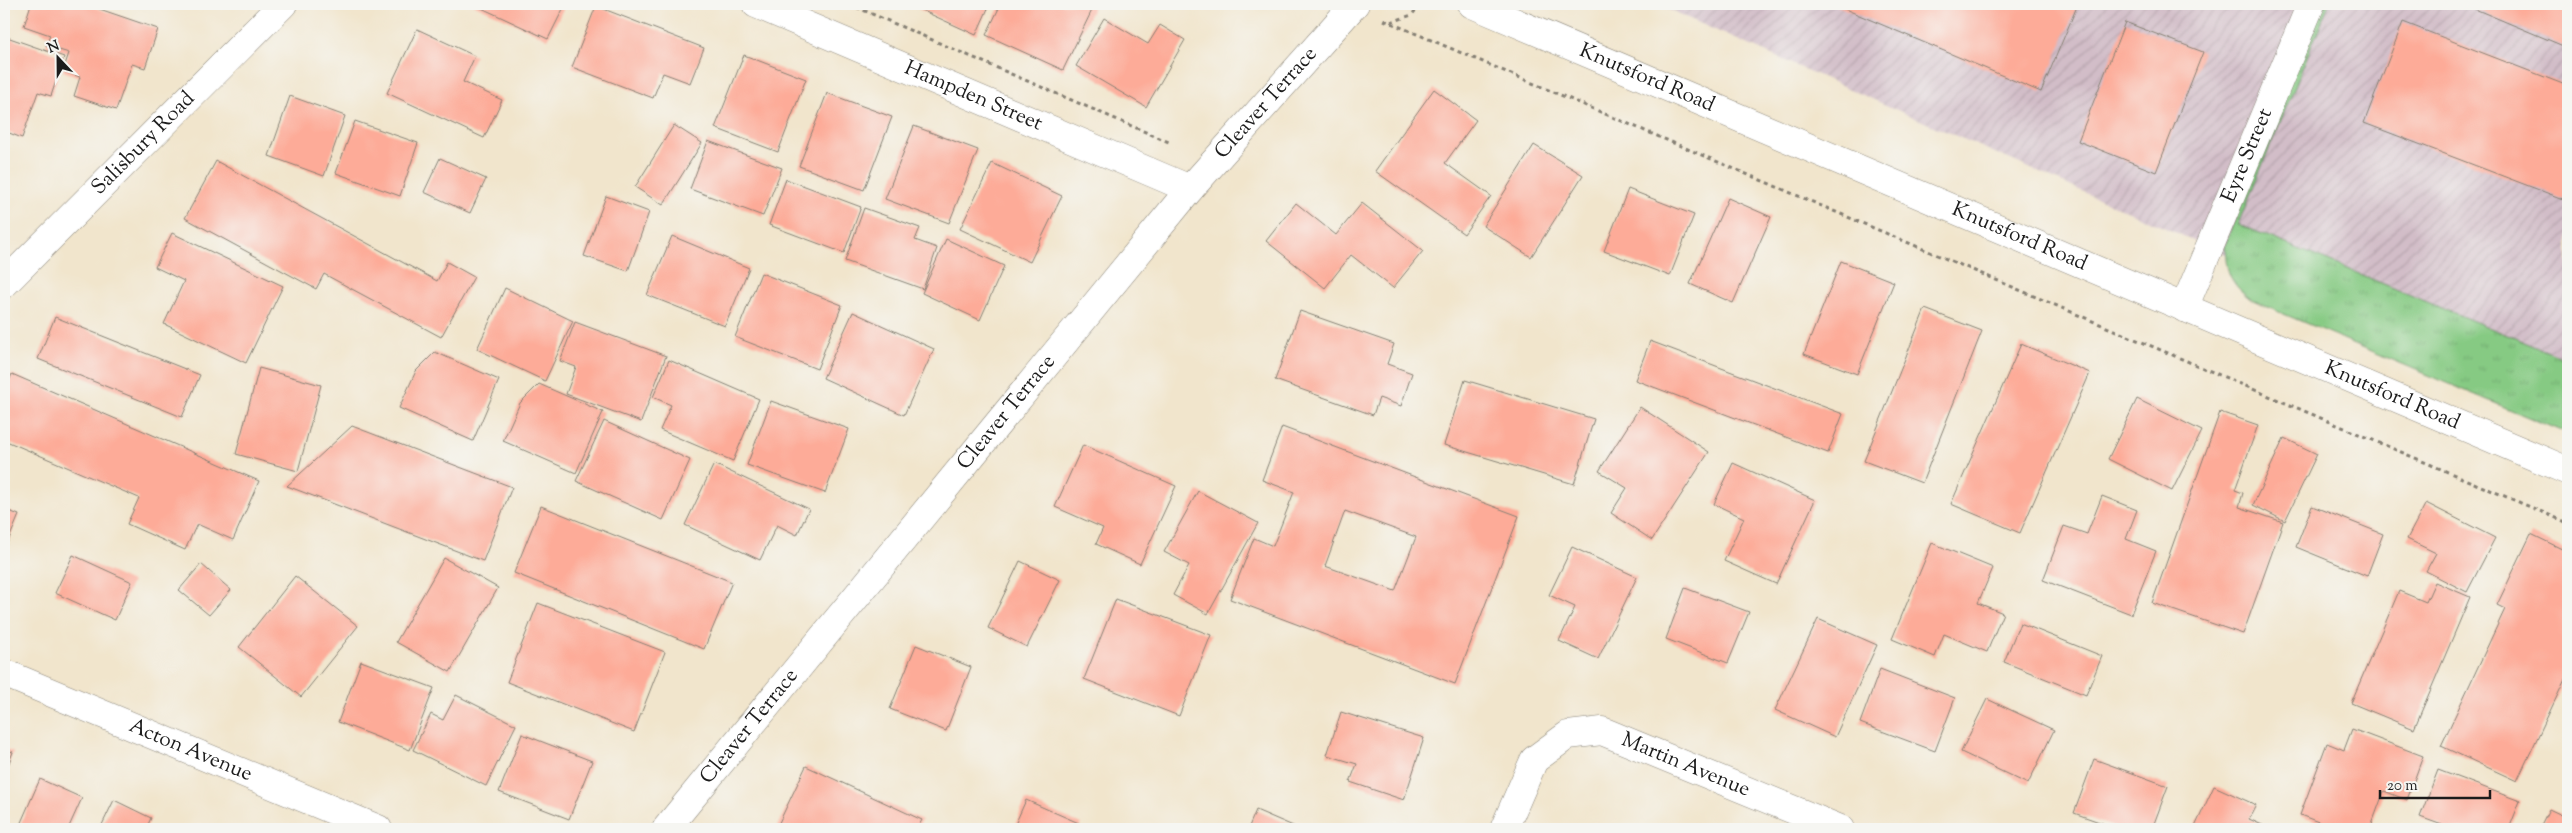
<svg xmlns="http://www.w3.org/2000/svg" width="2572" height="833" viewBox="0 0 2572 833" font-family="'Sorts Mill Goudy',serif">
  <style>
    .industrial { fill: url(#industrial-furrows) }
    .grass { fill: url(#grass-tufts); stroke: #517350 }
    .building { fill: #fdab98; fill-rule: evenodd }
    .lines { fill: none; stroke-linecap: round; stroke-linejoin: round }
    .minor-casing { stroke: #868074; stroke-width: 29 }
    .path { stroke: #868074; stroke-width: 3; stroke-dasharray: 4 4; stroke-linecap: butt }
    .minor { stroke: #fff; stroke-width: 28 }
    .labels { text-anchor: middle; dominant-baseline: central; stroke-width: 4; stroke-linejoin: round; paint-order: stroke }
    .street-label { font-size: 21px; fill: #1c1c1c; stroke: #f6f6f2 }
  </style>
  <defs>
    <pattern id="industrial-furrows" width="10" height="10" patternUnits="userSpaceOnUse" patternTransform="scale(1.25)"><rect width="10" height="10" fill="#d2bdc8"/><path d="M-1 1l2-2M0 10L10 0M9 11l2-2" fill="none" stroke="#b4a2ab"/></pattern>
    <pattern id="grass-tufts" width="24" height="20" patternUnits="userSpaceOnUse" patternTransform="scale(1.25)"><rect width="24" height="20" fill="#86ca83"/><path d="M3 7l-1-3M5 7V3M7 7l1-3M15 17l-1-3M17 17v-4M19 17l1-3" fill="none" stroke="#73ad71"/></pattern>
  </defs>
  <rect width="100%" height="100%" fill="#f6f6f2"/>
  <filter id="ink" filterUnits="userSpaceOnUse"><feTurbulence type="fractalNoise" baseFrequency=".02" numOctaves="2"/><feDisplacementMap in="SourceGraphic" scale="10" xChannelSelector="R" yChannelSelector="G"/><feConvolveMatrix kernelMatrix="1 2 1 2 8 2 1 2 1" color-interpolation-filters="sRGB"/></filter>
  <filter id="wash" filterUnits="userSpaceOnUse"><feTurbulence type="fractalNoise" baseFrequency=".0096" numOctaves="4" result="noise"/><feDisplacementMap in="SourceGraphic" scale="20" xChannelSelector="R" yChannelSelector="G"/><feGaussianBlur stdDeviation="1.12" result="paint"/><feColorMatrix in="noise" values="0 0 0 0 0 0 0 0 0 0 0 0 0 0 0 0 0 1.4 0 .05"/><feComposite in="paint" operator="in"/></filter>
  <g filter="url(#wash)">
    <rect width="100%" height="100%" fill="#f1e5cc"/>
    <path class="industrial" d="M1656 4H2568V405Z"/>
    <path class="grass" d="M2318 4H2329L2238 224 2568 360V434L2253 301C2230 283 2226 274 2225 245Z"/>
    <g id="blocks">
      <path class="building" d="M31 4H85L158 29 145 68 132 64 116 110 74 96 80 77 63 71 69 53 46 46 50 35 24 26Z
        M473 4H556L564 7 548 39Z
        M908 4H990L976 35Z
        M1001 4H1095L1063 70 986 35Z
        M1833 4H2078L2041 92Z
        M2463 4H2568V48Z
        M596 6 704 48 690 83 663 73 653 98 572 67Z
        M1104 18 1148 44 1160 25 1185 40 1146 107 1076 66Z
        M2125 22 2203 52 2156 172 2078 141Z
        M2403 22 2568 86V201L2364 123Z
        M417 29 475 56 463 82 502 100 484 138 387 93Z
        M4 36 64 57 51 96 38 92 22 138 4 131Z
        M744 55 806 79 778 152 715 128Z
        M1434 89 1476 120 1445 163 1491 196 1464 234 1375 171Z
        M827 93 892 117 864 190 799 166Z
        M290 96 345 116 324 176 269 156Z
        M355 121 418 143 400 196 336 173Z
        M674 125 702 143 663 205 635 187Z
        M914 126 978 150 949 223 885 199Z
        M708 141 782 168 763 216 690 189Z
        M1534 145 1583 175 1531 257 1483 226Z
        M440 158 486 179 470 213 424 192Z
        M216 161 437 281 447 262 474 277 441 337 324 274 316 289 185 218Z
        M992 163 1062 196 1030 262 960 229Z
        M786 179 861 207 844 253 769 225Z
        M1628 189 1694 215 1670 276 1604 251Z
        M606 196 649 212 628 271 584 256Z
        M1728 198 1771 217 1733 303 1690 284Z
        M1296 203 1336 235 1362 203 1423 251 1393 288 1351 255 1325 288 1266 241Z
        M864 208 920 228 915 240 937 248 923 289 845 261Z
        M172 233 283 286 246 363 164 324 184 281 155 267Z
        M672 236 749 268 725 326 647 295Z
        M946 239 1004 266 980 320 922 293Z
        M1841 261 1894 282 1857 374 1804 354Z
        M761 273 842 305 817 369 735 337Z
        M505 288 573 321 545 381 477 349Z
        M1925 309 1982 331 1922 483 1864 461Z
        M1300 311 1394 344 1387 364 1412 373 1401 406 1379 398 1373 415 1275 380Z
        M853 312 934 349 904 415 823 378Z
        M55 317 200 375 182 417 38 359Z
        M575 322 666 356 641 422 566 394 576 367 560 361Z
        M1650 341 1843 414 1828 453 1635 380Z
        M2021 344 2090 373 2020 533 1951 504Z
        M435 352 499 380 473 441 399 408 416 371Z
        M669 360 759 399 733 461 660 430 671 405 653 397Z
        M259 368 321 385 298 471 236 454Z
        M12 374 259 481 233 540 197 524 185 550 127 524 139 498 4 440V392Z
        M1465 380 1594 419 1574 484 1444 445Z
        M539 384 603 412 576 473 503 441 520 403Z
        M2137 399 2202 431 2172 491 2108 459Z
        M771 401 849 429 825 493 747 465Z
        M1640 407 1709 452 1652 540 1611 513 1627 488 1599 471Z
        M2220 412 2258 425 2235 490 2243 493 2239 507 2283 522 2243 634 2152 603Z
        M604 421 690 460 663 520 576 481Z
        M352 426 512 487 483 561 287 486Z
        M1282 427 1519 516 1455 684 1230 599 1254 538 1273 546 1294 492 1262 480ZM1345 511 1416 537 1395 591 1325 566Z
        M2284 438 2317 454 2285 521 2253 505Z
        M1083 445 1176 486 1140 564 1096 544 1103 528 1055 507Z
        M1733 463 1815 500 1776 584 1724 561 1744 518 1714 504Z
        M714 464 809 509 797 535 777 525 760 560 685 525Z
        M1198 491 1258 523 1208 614 1173 595 1189 565 1164 552Z
        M2102 496 2137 510 2126 539 2156 551 2131 614 2043 580 2064 526 2087 534Z
        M2426 503 2495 538 2467 592 2426 571 2436 553 2407 539Z
        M541 506 732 582 704 649 514 573Z
        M2312 506 2383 534 2367 576 2296 547Z
        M4 509 19 515 4 551Z
        M2531 534 2568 552V673L2517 781 2441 746 2505 609 2497 605Z
        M1932 543 1993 568 1978 603 2003 613 1987 652 1944 634 1935 657 1892 639Z
        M1572 547 1637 577 1598 659 1559 641 1575 607 1549 595Z
        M73 555 132 582 115 620 55 593Z
        M444 558 498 588 450 672 396 642Z
        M1020 561 1060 580 1027 647 988 628Z
        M201 564 231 590 209 615 179 590Z
        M295 576 358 626 301 697 239 647Z
        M2435 582 2470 597 2414 729 2351 703 2399 591 2426 602Z
        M1685 588 1749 612 1728 663 1666 639Z
        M1116 599 1211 635 1179 716 1084 679Z
        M538 603 665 652 634 732 507 682Z
        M1818 619 1877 645 1835 737 1775 710Z
        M2020 623 2102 656 2086 695 2004 662Z
        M916 645 971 667 946 731 890 709Z
        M361 661 434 688 410 750 338 722Z
        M1880 669 1955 698 1935 751 1860 723Z
        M456 695 516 725 486 786 413 750 431 714 443 720Z
        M1987 699 2054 730 2028 784 1961 752Z
        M1341 712 1424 738 1404 800 1350 782 1357 764 1327 755Z
        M2352 729 2423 756 2407 800 2384 791 2370 829H2337L2300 815 2327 743 2344 750Z
        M522 734 592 761 569 819 499 792Z
        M4 749 13 752 4 776Z
        M2094 759 2168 786 2152 829H2119L2074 813Z
        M806 766 922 820 917 829H776Z
        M2438 770 2520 801 2509 829H2440L2442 825 2420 817Z
        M40 779 82 798 68 829H25L19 827Z
        M2214 786 2256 805 2249 819 2271 829H2194Z
        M114 800 151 818 146 829H100Z
        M1026 800 1081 824 1078 829H1013Z
        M2549 809 2568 818V829H2539Z
        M1256 810 1300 829H1248Z"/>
    </g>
  </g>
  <g filter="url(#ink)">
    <use href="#blocks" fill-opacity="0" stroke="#868074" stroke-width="1"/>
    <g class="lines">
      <g class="minor-casing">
        <g id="minor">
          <path id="s1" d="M756 4 1190 189"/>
          <path id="s2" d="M1472 4 2568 471"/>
          <path id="s3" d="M4 284 283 4"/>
          <path id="s4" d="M2184 308 2311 4"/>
          <path id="s5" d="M4 673 378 829"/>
          <path id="s6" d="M666 829 1190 189 1355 4"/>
          <path id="s7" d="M1504 829 1534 760 1568 735 1602 731 1840 829"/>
        </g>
      </g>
      <path class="path" d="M849 4 1171 143
        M1384 20 2568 523
        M1391 22 1412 15 1420 4"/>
      <use href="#minor" class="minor"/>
    </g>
  </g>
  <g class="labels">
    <g class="street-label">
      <text stroke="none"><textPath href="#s2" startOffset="190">Knutsford Road</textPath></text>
      <text stroke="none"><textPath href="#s1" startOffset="236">Hampden Street</textPath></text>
      <text stroke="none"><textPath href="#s6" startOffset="942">Cleaver Terrace</textPath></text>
      <text stroke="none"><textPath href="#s3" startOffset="198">Salisbury Road</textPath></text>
      <text stroke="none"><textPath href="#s4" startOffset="165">Eyre Street</textPath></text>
      <text stroke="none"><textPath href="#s2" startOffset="595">Knutsford Road</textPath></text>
      <text stroke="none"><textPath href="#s2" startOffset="1000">Knutsford Road</textPath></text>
      <text stroke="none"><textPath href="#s6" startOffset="538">Cleaver Terrace</textPath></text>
      <text stroke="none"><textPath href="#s6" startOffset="132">Cleaver Terrace</textPath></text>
      <text stroke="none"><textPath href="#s5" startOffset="202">Acton Avenue</textPath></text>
      <text stroke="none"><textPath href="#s7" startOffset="242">Martin Avenue</textPath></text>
    </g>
  </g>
  <rect width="2572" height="833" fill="none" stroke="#f6f6f2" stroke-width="20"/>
  <g transform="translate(58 58) rotate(338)" stroke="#f6f6f2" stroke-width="4" paint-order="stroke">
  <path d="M0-4L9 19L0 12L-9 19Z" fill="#1c1c1c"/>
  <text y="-8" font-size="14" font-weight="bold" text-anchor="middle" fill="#1c1c1c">N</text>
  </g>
  <path d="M2380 790v8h110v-8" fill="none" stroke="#1c1c1c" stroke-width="2.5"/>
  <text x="2387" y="790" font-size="15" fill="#1c1c1c" stroke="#f6f6f2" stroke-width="4" paint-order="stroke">20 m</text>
</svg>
